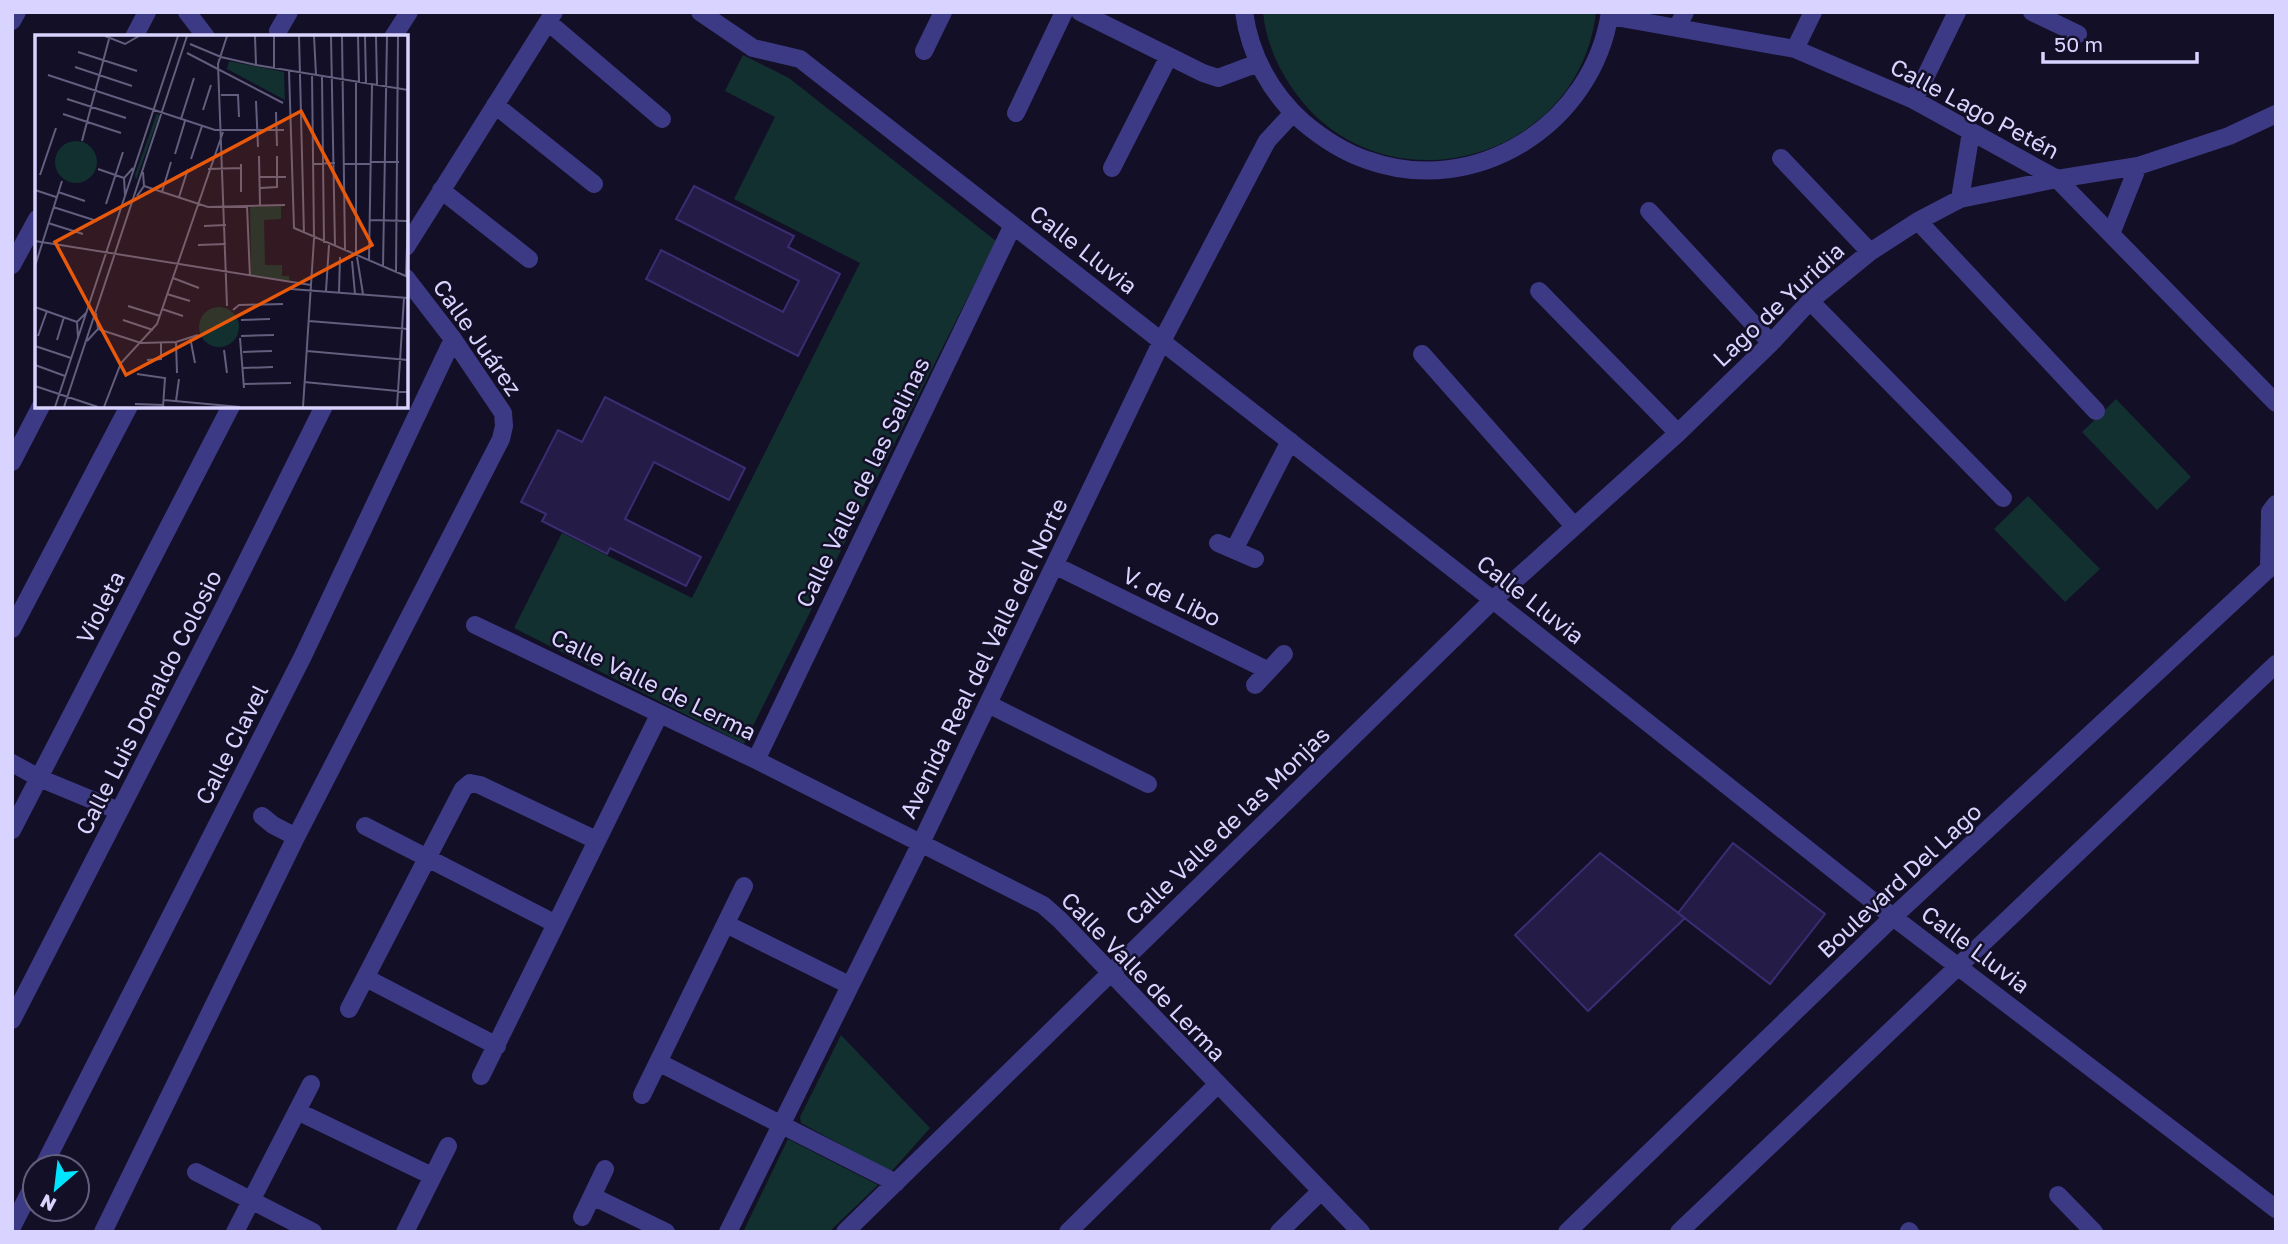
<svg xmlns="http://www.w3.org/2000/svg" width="2288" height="1244" viewBox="0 0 2288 1244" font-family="'Golos Text',sans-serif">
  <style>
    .green { fill: #12302f }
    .building { fill: #241b47; stroke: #3b2d73; stroke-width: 2 }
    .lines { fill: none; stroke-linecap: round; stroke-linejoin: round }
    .minor { stroke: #3d3a85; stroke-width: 18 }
    .labels { text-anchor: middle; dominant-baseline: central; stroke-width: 5; stroke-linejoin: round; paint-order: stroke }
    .street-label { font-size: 23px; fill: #d9d4ff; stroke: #130f26 }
    .inset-road { fill: none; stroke: #625e7d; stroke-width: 2 }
    .view { fill: #e8590c; fill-opacity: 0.15; stroke: #e8590c; stroke-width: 3.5 }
    .inset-edge { fill: none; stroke: #d9d4ff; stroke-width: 3.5 }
  </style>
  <rect width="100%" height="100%" fill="#130f26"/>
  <path class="green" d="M1263 12H1596C1580 160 1386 214 1297 95 1279 71 1266 43 1263 12Z
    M743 55 789 78 996 241 744 744 514 628 562 533 692 598 860 263 734 199 775 117 725 91Z
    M2116 399 2191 477 2157 510 2082 432Z
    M2028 496 2100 569 2065 602 1994 529Z
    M841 1035 930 1128 891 1172 801 1123 800 1117Z
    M788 1139 878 1185 829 1232H743Z"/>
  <path class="building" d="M694 186 794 236 788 247 840 274 798 356 646 279 661 250 783 312 799 281 676 219Z
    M605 397 745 468 729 500 654 462 625 519 701 557 686 586 610 548 607 554 542 521 546 514 521 502 558 430 582 442Z
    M1733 843 1825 914 1770 984 1678 913Z
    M1600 853 1685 918 1588 1011 1515 935Z"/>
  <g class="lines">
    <path class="minor" d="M187 12 206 37
      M700 12 753 48 800 59 1493 600 1893 917 2276 1209
      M1080 12 1203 73 1218 78 1258 63
      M1244 12C1250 55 1271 94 1303 122 1322 138 1343 152 1367 160 1475 199 1593 125 1610 12
      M2032 12 2078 34
      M1610 16 1795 49 1914 100 2057 179 2276 403
      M12 21 17 12
      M548 22 662 119
      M1677 28 1685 12
      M278 31 289 12
      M134 37 147 12
      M393 37 409 12
      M1795 49 1813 12
      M924 51 943 12
      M1914 100 1957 12
      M495 105 594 184
      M1016 113 1064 12
      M1781 158 1870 252
      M1112 168 1169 56
      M441 190 529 259
      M1960 199 1971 132
      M1649 211 1771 343
      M1918 221 2096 411
      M2111 234 2138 166
      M406 247 554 12
      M12 265 37 219
      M1539 291 1678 433
      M1810 301 2003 498
      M1422 354 1574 526
      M12 462 41 406
      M1218 543 1255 559
      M1234 550 1290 441
      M1056 566 1267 670
      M2269 569 2270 512 2276 504
      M475 625 756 760 1043 905 1060 920 1361 1232
      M12 629 129 406
      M1255 685 1284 654
      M988 704 1148 784
      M756 760 1013 225
      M12 763 39 778 119 811
      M262 816 273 825 296 837
      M365 826 556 924
      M12 830 231 406
      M726 924 849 985
      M366 978 497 1046
      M349 1009 463 789 470 783 480 785 596 840
      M12 1020 223 609 324 406
      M658 1062 896 1183
      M481 1076 659 715
      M642 1095 744 886
      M297 1111 432 1176
      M43 1167 303 656 453 339
      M196 1172 313 1232
      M2058 1195 2094 1232
      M592 1196 666 1232
      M582 1217 605 1169
      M12 1227 35 1182
      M1909 1231 1910 1232
      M103 1232 296 837 501 439 504 426 503 413 453 339 406 278
      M235 1232 311 1084
      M405 1232 448 1146
      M728 1232 921 843 1162 341 1267 141 1293 113
      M845 1232 1493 600 1678 433 1771 343 1810 301 1870 252 1918 221 1960 199 2057 179 2138 166 2229 136 2276 114
      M1068 1232 1217 1085
      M1279 1232 1321 1191
      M1567 1232 1893 917 2276 562
      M1679 1232 2276 664"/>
  </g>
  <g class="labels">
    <g class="street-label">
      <text transform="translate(1975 108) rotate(28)">Calle Lago Petén</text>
      <text transform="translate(1084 249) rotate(38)">Calle Lluvia</text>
      <text transform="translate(1778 304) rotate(-43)">Lago de Yuridia</text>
      <text transform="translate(478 337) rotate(55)">Calle Juárez</text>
      <text transform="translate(862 482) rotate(-64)">Calle Valle de las Salinas</text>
      <text transform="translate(1172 596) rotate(26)">V. de Libo</text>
      <text transform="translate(1531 599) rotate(38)">Calle Lluvia</text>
      <text transform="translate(100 607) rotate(-63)">Violeta</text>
      <text transform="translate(983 658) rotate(-64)">Avenida Real del Valle del Norte</text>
      <text transform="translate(654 684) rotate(26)">Calle Valle de Lerma</text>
      <text transform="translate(148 702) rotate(-63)">Calle Luis Donaldo Colosio</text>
      <text transform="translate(231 744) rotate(-63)">Calle Clavel</text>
      <text transform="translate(1227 825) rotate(-44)">Calle Valle de las Monjas</text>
      <text transform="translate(1899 880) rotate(-43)">Boulevard Del Lago</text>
      <text transform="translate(1976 949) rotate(37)">Calle Lluvia</text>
      <text transform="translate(1144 976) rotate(46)">Calle Valle de Lerma</text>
    </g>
  </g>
  <g transform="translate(35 35)">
    <rect width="373" height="373" fill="#130f26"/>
    <path d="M194 26 249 37 250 65 192 34ZM122 78 124 81 101 145 100 140ZM20 127a21 21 0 1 1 42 0a21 21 0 1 1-42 0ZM246 171V184L229 185 230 230H247V241H254V246L216 241 215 172ZM164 292a20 20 0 1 1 40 0a20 20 0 1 1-40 0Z" fill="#12302f"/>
    <path class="inset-road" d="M70 1 90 9 104 1M220 1 221 30M239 1V33M264 1 269 199M279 1 281 40M296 1 300 212M307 1 310 216M323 1 324 47M330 1 331 48M341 1 342 50M155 9 186 22 221 30 373 55M43 17 102 36M152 18 248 68M40 32 97 51M254 36 259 193 373 242M13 40 180 95H249M287 42 289 208M321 46V221M186 60H203L204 82M32 64 91 83M221 66 223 112M168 75 176 50M241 77 242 111M28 79 86 98M146 84 159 43M47 106 74 4M140 119 150 86M224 121 225 170M156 124 167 91M335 127H364M206 129V157M278 129 300 128M309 129H335M63 134 89 143M173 134 206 133M5 140 21 93M225 142H251M109 151 173 172 250 170M225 153 242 152V121M0 155 21 162M23 157 50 166M127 157 136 127M90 160 89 143 98 133M102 161 109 151 108 137M144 162 153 134M71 169 88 117M212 171 215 242M18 172 62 186M335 185 373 186M13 188 48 199M169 191 191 190M0 206 276 250M163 210 191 209M322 222 328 259M317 226 320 259M334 226 337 50M0 231 27 146M348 232 352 1M361 238 363 1M371 240 373 183M138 243 164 253M256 254 373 263M291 256 294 210M304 257 305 222M132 259 155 266M93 271 125 281M192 271 183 29 192 1M0 272 42 287M127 274 148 281M198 275 204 270 248 269M88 285 118 295M206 285 235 284M274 286 373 294M63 294 106 308 141 307 163 300M3 301 12 276M206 301 239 300M43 302 42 287 52 277M155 302 160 328M205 303 209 353M22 305 29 282M52 306 63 294 61 278M141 307 142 338M0 311 36 323M189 315 192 338M272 316 373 325M208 317 237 316M112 325 126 324V308M0 330 30 341M208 333 238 332M102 339 130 343 128 372M269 347 373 357M209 349 256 348M0 351 63 372M129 365 205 372M141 366 144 344M100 369 129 370M20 372 143 1M29 372 152 1M69 372 86 328 122 289 188 97M268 372 279 204 277 39M362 372 369 263"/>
    <path class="view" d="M266 76 337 210 91 340 20 207Z"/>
    <rect width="373" height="373" class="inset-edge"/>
  </g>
  <rect width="2288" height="1244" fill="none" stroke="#d9d4ff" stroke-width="28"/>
  <g transform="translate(56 1188) rotate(208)"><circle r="33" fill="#130f26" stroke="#625e7d" stroke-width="2"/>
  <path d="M0-5L12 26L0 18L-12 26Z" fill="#00e5ff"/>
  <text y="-10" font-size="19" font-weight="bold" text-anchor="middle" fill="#d9d4ff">N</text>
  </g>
  <path d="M2043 52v10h154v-10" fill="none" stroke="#d9d4ff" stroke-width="3.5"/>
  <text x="2054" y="52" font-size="21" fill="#d9d4ff" stroke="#130f26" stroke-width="5" paint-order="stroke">50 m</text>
</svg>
